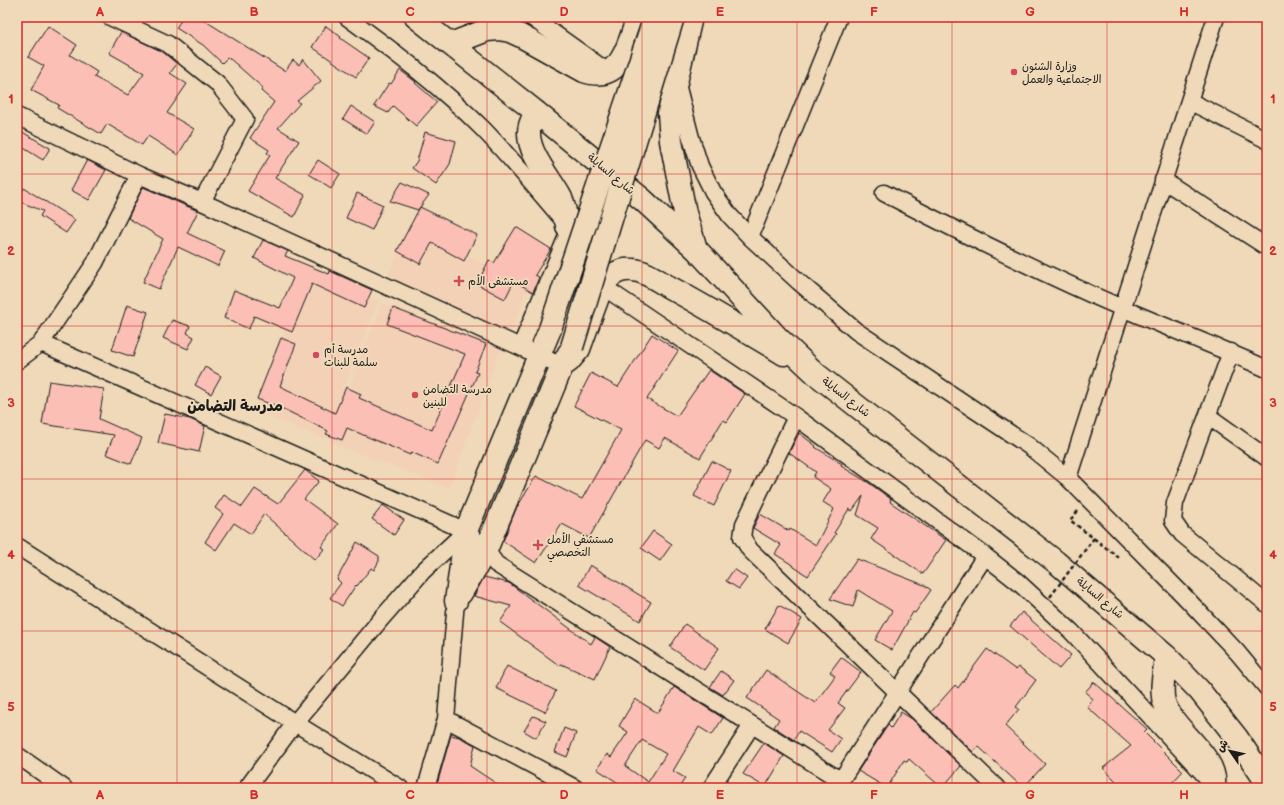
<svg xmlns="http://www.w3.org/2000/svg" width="1284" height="805" viewBox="0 0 1284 805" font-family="'Balsamiq Sans','Playpen Sans Arabic',sans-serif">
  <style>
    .built { fill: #f3d1b7 }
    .building { fill: #fbbfb6; stroke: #1c1c1c; fill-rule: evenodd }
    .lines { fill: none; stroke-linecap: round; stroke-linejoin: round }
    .street-casing { stroke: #1c1c1c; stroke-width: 19 }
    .secondary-casing { stroke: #1c1c1c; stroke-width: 25 }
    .path { stroke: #1c1c1c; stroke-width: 2.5; stroke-dasharray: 4 3; stroke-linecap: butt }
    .street { stroke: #efd9b8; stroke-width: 16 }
    .secondary { stroke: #efd9b8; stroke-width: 22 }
    .secondary-bridge-casing { stroke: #1c1c1c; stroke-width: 25; stroke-linecap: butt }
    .path-bridge { stroke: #1c1c1c; stroke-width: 2.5; stroke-dasharray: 4 3; stroke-linecap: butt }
    .secondary-bridge { stroke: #efd9b8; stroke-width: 22 }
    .grid { fill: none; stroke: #d62828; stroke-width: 1; stroke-opacity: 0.55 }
    .poi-dot { fill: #d1495b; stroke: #efd9b8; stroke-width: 1.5 }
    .labels { text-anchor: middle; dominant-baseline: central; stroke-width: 4; stroke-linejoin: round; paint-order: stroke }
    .poi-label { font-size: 11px; fill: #1c1c1c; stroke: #efd9b8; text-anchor: start }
    .street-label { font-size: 11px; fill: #1c1c1c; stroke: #efd9b8 }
    .district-label { font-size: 15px; font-weight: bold; fill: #1c1c1c; stroke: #efd9b8 }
    .neatline { fill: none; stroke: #d62828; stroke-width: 1.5 }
    .grid-label { font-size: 13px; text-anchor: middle; font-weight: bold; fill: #d62828 }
  </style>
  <rect width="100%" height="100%" fill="#efd9b8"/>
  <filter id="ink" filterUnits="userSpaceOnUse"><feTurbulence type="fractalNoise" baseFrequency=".025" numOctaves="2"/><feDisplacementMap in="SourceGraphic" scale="8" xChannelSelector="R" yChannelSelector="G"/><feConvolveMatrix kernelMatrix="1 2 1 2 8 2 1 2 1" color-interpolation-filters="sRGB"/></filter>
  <g filter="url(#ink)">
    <path class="built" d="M409 229 530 285 509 334 388 276Z
      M310 266 378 301 324 439 253 410Z
      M382 303 501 347 449 488 329 442Z"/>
    <path class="building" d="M183 17H199L285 71 293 60 299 65 303 59 321 81 297 101 300 103 278 128 299 141 275 178 305 195 294 217 248 191 270 155 267 153 269 150 250 138 274 102 261 91 263 88 228 57 222 63 203 45 176 28Z
      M48 26 77 45 70 55 97 72 94 77 128 95 144 73 109 53 121 32 163 52 177 64 170 73 187 84 167 113 194 129 178 155 148 136 142 145 107 124 101 134 57 108 59 105 31 90 44 66 28 57Z
      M326 26 341 37 340 38 369 58 356 77 312 47Z
      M400 70 416 82 415 83 437 102 416 126 393 106 388 113 374 106 389 83 391 84Z
      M351 106 375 122 367 134 343 119Z
      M17 129 50 148 43 160 17 144Z
      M425 132 456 141 450 164 436 185 412 168 417 161Z
      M87 160 106 170 89 200 71 190Z
      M318 160 340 174 331 188 309 174Z
      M402 182 429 195 418 210 390 201Z
      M143 187 198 211 187 233 225 251 218 266 178 247 159 289 143 282 163 239 128 218Z
      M24 188 75 220 66 233 40 216 43 211 18 201Z
      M357 193 383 205 372 230 346 218Z
      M420 207 477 235 464 261 432 243 420 264 397 251Z
      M516 227 551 249 535 275 539 277 533 292 514 281 505 299 477 284 489 260 494 263Z
      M263 240 288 251 285 256 329 274 330 271 372 290 364 308 312 284 292 332 254 316 249 329 224 318 234 290 280 308 293 278 254 258Z
      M127 305 148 312 133 357 112 350Z
      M393 308 486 344 475 372 478 373 438 464 411 452 410 455 347 428 342 440 326 434 328 431 273 404 272 405 257 399 281 338 296 344 280 386 335 413 346 387 361 394 359 398 432 430 465 354 387 324Z
      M172 320 190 326 187 333 194 337 188 349 163 338Z
      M652 334 678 351 647 399 677 416 709 370 745 394 727 422 723 420 700 458 665 438 659 448 645 440 589 538 562 524 536 563 503 541 516 509 536 476 582 499 621 430 574 406 591 373 618 387Z
      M205 367 221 376 211 394 195 385Z
      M49 381 104 389 99 419 142 438 131 464 106 454 114 435 42 424Z
      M165 414 190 419 205 426 199 452 158 443Z
      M799 433 816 446 815 447 842 464 841 466 869 483 891 499 890 502 946 540 923 574 871 539 878 528 857 515 863 496 852 511 849 509 834 533 836 534 808 576 794 567V566L775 554 781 545 753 528 760 514 789 531 790 529 816 545 834 509 823 502 831 489 813 477 816 472 789 453Z
      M712 461 731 471 714 506 694 496Z
      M305 470 319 481 304 499 338 524 321 547 324 549 315 560 264 514 251 534 234 523 216 550 205 542 223 514 215 508 224 495 242 507 255 489 278 504Z
      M383 505 404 520 394 535 372 519Z
      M653 531 672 544 660 561 641 548Z
      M357 542 379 556V561L374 570 371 568 357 586 356 585 342 606 330 598 341 583 337 579Z
      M857 559 924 585 931 590 915 613 913 612 892 650 875 640 892 611 858 590 853 607 830 599Z
      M590 565 651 602 640 621 579 585Z
      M734 569 747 578 739 589 726 581Z
      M484 577 509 583 513 586 591 644 595 637 610 647 595 679 561 664 560 666 500 622 511 606 474 596Z
      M779 605 802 619 788 643 765 629Z
      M1022 612 1071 655 1059 669 1010 626Z
      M685 624 719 648 704 670 670 647Z
      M987 649 1016 670 1019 667 1036 680 1016 707 1019 709 1005 726 1045 764 1023 788 978 746 973 752 931 712 955 685 958 688Z
      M841 657 861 672 838 703 845 708 828 730 841 739 832 752 799 731 794 740 774 727 779 719 747 698 766 670 815 703 835 676 830 672Z
      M507 666 556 691 545 712 496 688Z
      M721 671 734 680 723 695 710 687Z
      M1094 682 1147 729 1144 732 1183 771 1167 788H1123L1103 768 1131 746 1087 707 1093 699 1085 692Z
      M674 687 723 718 712 735 699 727 673 771 685 778 679 788H626L597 769 607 754 611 757 628 732 619 726 635 699 658 713ZM642 740 666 754 648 782 625 766Z
      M901 712 912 719 961 766 942 788 909 759 907 762 904 760 887 788 858 771 888 725 891 728Z
      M533 716 546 721 536 738 524 731Z
      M564 728 576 733 567 757 555 752Z
      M451 735 459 737 475 745 470 766 503 788H436Z
      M764 743 784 756 765 787 743 774Z"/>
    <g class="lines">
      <g class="street-casing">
        <path id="street" d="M110 17 168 44 217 83 245 119 202 202
          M347 17C395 52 441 87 483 129 511 158 537 189 563 220L567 230V236L521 346
          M531 17 608 72
          M677 84 691 138 700 166 713 192 730 216 750 237 799 282 856 331 1029 446 1068 478 1184 596 1237 652 1267 688
          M1189 101 1267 140
          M17 116 139 175 202 202 562 366
          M1163 180 1267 247
          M884 193C963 234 1041 273 1122 308 1170 329 1219 347 1267 369
          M750 237 839 17
          M602 286 796 417 985 556 1018 582 1071 631 1214 785
          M41 343 95 263 139 175
          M1231 352 1175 503 1173 521 1182 534 1267 604
          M17 361 41 343 466 531 486 550 496 564 840 780
          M1208 416 1267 458
          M796 417 744 524 742 537 750 550 997 788
          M1068 478 1216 17
          M17 546 295 723 400 788
          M446 719 575 788
          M17 755 64 788
          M247 788 295 723 381 619 423 571 466 531
          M426 788 446 719 456 601
          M711 788 752 725
          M836 788 985 556"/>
      </g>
      <g class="secondary-casing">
        <path id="secondary" d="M416 17 536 112 643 200 697 250 777 337 816 374 1056 562 1166 656 1199 690 1237 738 1267 783
          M691 17 669 113 671 141 685 213 696 249
          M451 44 487 30 499 29 510 31 521 36 584 71C622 84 628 44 638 17
          M536 112C533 118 529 124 529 132 528 154 551 179 561 198 565 207 566 216 567 226
          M562 366 569 361 579 349 602 286C610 275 619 268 633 270 646 271 658 281 669 287 708 308 746 331 784 354
          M461 593 486 550 562 366 569 353
          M456 601 466 531 550 329
          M1166 656C1165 670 1160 688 1164 702 1172 730 1218 756 1214 785"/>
      </g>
      <path class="path" d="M1078 511 1070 520 1118 557 1120 554"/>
      <use href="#street" class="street"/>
      <use href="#secondary" class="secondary"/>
      <g class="secondary-bridge-casing">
        <path id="secondary-bridge" d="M550 329 655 17
          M572 347 673 17"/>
      </g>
      <path class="path-bridge" d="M1050 597 1094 538"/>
      <use href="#secondary-bridge" class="secondary-bridge"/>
    </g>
  </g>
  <path class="grid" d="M177 17V788M332 17V788M487 17V788M642 17V788M797 17V788M952 17V788M1107 17V788M17 174H1267M17 326H1267M17 479H1267M17 631H1267"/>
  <g class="poi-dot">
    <circle cx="1014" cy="72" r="4"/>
    <path d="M457 275h4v4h4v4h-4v4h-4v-4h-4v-4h4z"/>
    <circle cx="316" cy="355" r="4"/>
    <circle cx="415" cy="395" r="4"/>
    <path d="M536 539h4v4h4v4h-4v4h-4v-4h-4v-4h4z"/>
  </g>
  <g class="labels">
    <g class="poi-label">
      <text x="1022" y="66">وزارة الشئون<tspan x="1022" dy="13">الاجتماعية والعمل</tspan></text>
      <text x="468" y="281">مستشفى الأم</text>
      <text x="324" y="349">مدرسة أم<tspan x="324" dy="13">سلمة للبنات</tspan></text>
      <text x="423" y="389">مدرسة التضامن<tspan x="423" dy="13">للبنين</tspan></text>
      <text x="547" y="539">مستشفى الأمل<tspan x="547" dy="13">التخصصي</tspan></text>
    </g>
    <g class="street-label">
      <text transform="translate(611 174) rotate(40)">شارع السايلة</text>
      <text transform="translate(846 397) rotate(38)">شارع السايلة</text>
      <text transform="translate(1100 598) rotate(40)">شارع السايلة</text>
    </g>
    <g class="district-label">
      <text x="235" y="406">مدرسة التضامن</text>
    </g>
  </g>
  <rect width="1284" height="805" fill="none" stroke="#efd9b8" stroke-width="44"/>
  <g transform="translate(1230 751) rotate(304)" stroke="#efd9b8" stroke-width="3" paint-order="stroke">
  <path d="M0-3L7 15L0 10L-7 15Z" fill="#1c1c1c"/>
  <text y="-6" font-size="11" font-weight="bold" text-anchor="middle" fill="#1c1c1c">ش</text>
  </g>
  <rect x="22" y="22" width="1240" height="761" class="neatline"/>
  <g class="grid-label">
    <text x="100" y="16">A</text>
    <text x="254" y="16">B</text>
    <text x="410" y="16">C</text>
    <text x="564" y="16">D</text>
    <text x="720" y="16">E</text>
    <text x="874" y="16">F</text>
    <text x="1030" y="16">G</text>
    <text x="1184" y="16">H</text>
    <text x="11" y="103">1</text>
    <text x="1273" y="103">1</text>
    <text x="11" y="255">2</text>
    <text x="1273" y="255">2</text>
    <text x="11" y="407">3</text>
    <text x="1273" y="407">3</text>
    <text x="11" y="559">4</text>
    <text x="1273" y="559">4</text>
    <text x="11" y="711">5</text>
    <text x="1273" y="711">5</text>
    <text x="100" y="799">A</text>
    <text x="254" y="799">B</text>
    <text x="410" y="799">C</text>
    <text x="564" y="799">D</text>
    <text x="720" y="799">E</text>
    <text x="874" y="799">F</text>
    <text x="1030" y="799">G</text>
    <text x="1184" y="799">H</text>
  </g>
</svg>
